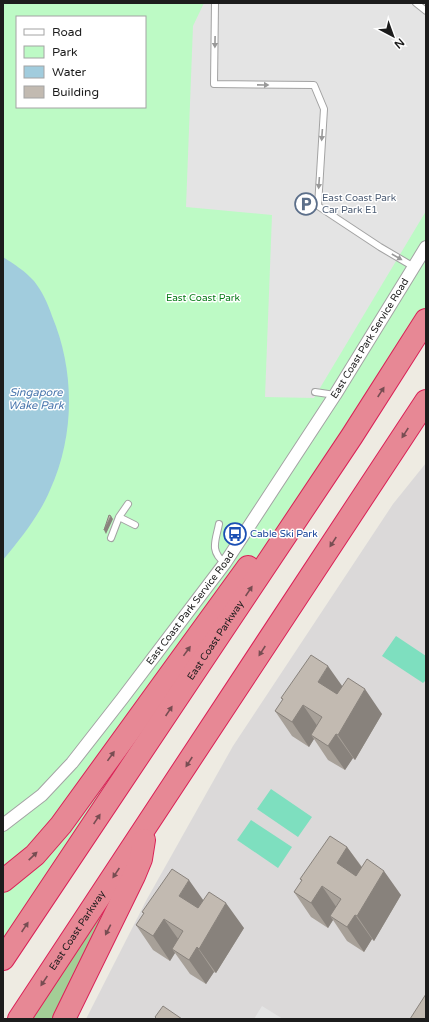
<svg xmlns="http://www.w3.org/2000/svg" width="429" height="1022" viewBox="0 0 429 1022" font-family="'Varela Round',sans-serif">
  <style>
    .residential { fill: #dbd9d9 }
    .forest { fill: #a3ce96 }
    .park { fill: #bdfac5; fill-rule: evenodd }
    .pitch { fill: #7edfbf }
    .parking { fill: #e4e4e4 }
    .water { fill: #a1ccdd }
    .lines { fill: none; stroke-linecap: round; stroke-linejoin: round }
    .service-casing { stroke: #a3a3a3; stroke-width: 8 }
    .minor-casing { stroke: #a3a3a3; stroke-width: 14 }
    .motorway-casing { stroke: #da2157; stroke-width: 24 }
    .service { stroke: #fff; stroke-width: 6 }
    .minor { stroke: #fff; stroke-width: 12 }
    .motorway { stroke: #e78895; stroke-width: 22 }
    .wall { fill: #a7a098 }
    .shaded-wall { fill: #88827c }
    .building { fill: #c2bab1; stroke: #88827c }
    .oneway { fill: #999 }
    .oneway2 { fill: #774d52 }
    .labels { text-anchor: middle; dominant-baseline: central; stroke-width: 3; stroke-linejoin: round; paint-order: stroke }
    .service-label { font-size: 10px; fill: #4e5e75; stroke: #fff; text-anchor: start }
    .park-label { font-size: 10px; fill: #0a7b19; stroke: #fff }
    .street-label { font-size: 10px; fill: #1c1c1c; stroke: #fff }
    .transit-label { font-size: 10px; fill: #164399; stroke: #fff; text-anchor: start }
    .water-label { font-size: 11px; font-style: italic; fill: #4875ad; stroke: #fff }
  </style>
  <rect width="100%" height="100%" fill="#eeebe2"/>
  <path class="residential" d="M426 463V1019H86L147 899 233 746 393 504Z"/>
  <path class="forest" d="M145 830 63 1019H19Z"/>
  <path class="park" d="M3 3H426V319L3 960ZM17 17H145V107H17Z"/>
  <path class="pitch" d="M396 636 426 656V680L423 683 382 656Z
    M271 789 312 817 298 837 257 809Z
    M251 820 292 847 278 868 237 840Z"/>
  <path class="parking" d="M204 3H426V211L314 398 265 397 272 215 186 207 193 26Z
    M262 1006 283 1019H254Z"/>
  <path class="water" d="M3 257C14 264 25 271 34 281 42 291 48 304 52 316 75 371 75 435 50 490 39 516 21 538 3 560Z"/>
  <g class="lines">
    <g class="service-casing">
      <path id="service" d="M215 3 214 84 314 85 324 109 318 206 380 247 414 267
        M416 3 426 11
        M315 392 335 395
        M119 517 135 525
        M219 524C216 540 209 551 225 563
        M111 538 119 517 128 504"/>
    </g>
    <g class="minor-casing">
      <g id="minor">
        <path id="s1" d="M3 825 42 795 72 763 122 699 225 563 335 395 426 247"/>
      </g>
    </g>
    <g class="motorway-casing">
      <g id="motorway">
        <path d="M3 881 35 855 61 825 248 567"/>
        <path id="s2" d="M3 959 352 436 426 320"/>
        <path id="s3" d="M19 1019 426 401"/>
        <path d="M64 1019 134 876 141 859 144 840"/>
      </g>
    </g>
    <use href="#service" class="service"/>
    <use href="#minor" class="minor"/>
    <use href="#motorway" class="motorway"/>
  </g>
  <path class="wall" d="M343 686 382 714 355 760 353 758 345 770 328 760 314 739 309 747 292 736 275 711 283 700 281 698Z
    M347 847 362 867 401 895 374 941 372 939 364 952 347 941 333 920 328 928 311 917 294 892 302 881 300 879Z
    M142 912 244 928 216 973 214 972 206 984 190 974 175 953 170 961 153 950 136 925 144 914Z"/>
  <path class="shaded-wall" d="M111 516 113 519 106 534 104 530Z
    M328 666 345 690 335 707 318 682Z
    M365 689 382 714 355 760 338 735Z
    M303 705 320 730 311 735 314 739 309 747 292 722Z
    M336 734 353 758 345 770 328 746Z
    M347 847 365 872 354 888 337 863Z
    M384 871 401 895 374 941 357 916Z
    M189 880 206 904 196 920 179 896Z
    M322 886 339 911 330 916 333 920 328 928 311 903Z
    M226 903 244 928 216 973 199 949Z
    M355 915 372 939 364 952 347 927Z
    M164 919 181 943 172 949 175 953 170 961 153 936Z
    M197 947 214 972 206 984 189 960Z"/>
  <path class="building" d="M109 515 111 516 104 530Z
    M311 655 328 666 318 682 337 694 348 678 365 689 338 735 336 734 328 746 311 735 322 717 303 705 292 722 275 711 283 699 281 698Z
    M330 836 347 847 337 863 356 876 367 859 384 871 357 916 355 915 347 927 330 916 341 899 322 886 311 903 294 892 302 880 300 879Z
    M172 869 189 880 179 896 198 908 209 892 226 903 199 949 197 947 189 960 172 949 183 931 164 919 153 936 136 925 144 913 142 912Z
    M426 994V1019H410Z
    M163 1006 182 1019H157L155 1017Z"/>
  <defs><path id="oneway-solid" d="M-6-.8H1V-3.2L6.5 0L1 3.2V.8H-6Z"/></defs>
  <g class="oneway">
    <use href="#oneway-solid" transform="translate(215 42) rotate(91)"/>
    <use href="#oneway-solid" transform="translate(263 85) rotate(1)"/>
    <use href="#oneway-solid" transform="translate(322 135) rotate(94)"/>
    <use href="#oneway-solid" transform="translate(319 183) rotate(94)"/>
    <use href="#oneway-solid" transform="translate(397 257) rotate(30)"/>
  </g>
  <g class="oneway2">
    <use href="#oneway-solid" transform="translate(381 392) rotate(-57)"/>
    <use href="#oneway-solid" transform="translate(405 433) rotate(123)"/>
    <use href="#oneway-solid" transform="translate(333 542) rotate(123)"/>
    <use href="#oneway-solid" transform="translate(249 591) rotate(-56)"/>
    <use href="#oneway-solid" transform="translate(187 651) rotate(-54)"/>
    <use href="#oneway-solid" transform="translate(262 651) rotate(123)"/>
    <use href="#oneway-solid" transform="translate(169 711) rotate(-56)"/>
    <use href="#oneway-solid" transform="translate(111 756) rotate(-54)"/>
    <use href="#oneway-solid" transform="translate(189 762) rotate(123)"/>
    <use href="#oneway-solid" transform="translate(97 819) rotate(-56)"/>
    <use href="#oneway-solid" transform="translate(33 856) rotate(-44)"/>
    <use href="#oneway-solid" transform="translate(116 873) rotate(124)"/>
    <use href="#oneway-solid" transform="translate(25 927) rotate(-56)"/>
    <use href="#oneway-solid" transform="translate(108 930) rotate(117)"/>
    <use href="#oneway-solid" transform="translate(44 981) rotate(124)"/>
  </g>
  <defs>
    <g id="parking-ring" transform="scale(1.15)"><circle r="9.5" fill="#fff" stroke="#5c6f8a" stroke-width="1.5"/><path d="M-3.5-5.5H1a3.5 3.5 0 0 1 0 7H-1V5.5H-3.5ZM-1-3.4V-.6H.8a1.4 1.4 0 0 0 0-2.8Z" fill="#5c6f8a"/></g>
    <g id="bus-ring" transform="scale(1.15)"><circle r="9.5" fill="#fff" stroke="#1a4fb4" stroke-width="1.5"/><path d="M-5-6H5V4H4V6H2V4H-2V6H-4V4H-5ZM-3.5-4V0h7V-4ZM-3.5 1.2v1.5H-2V1.2ZM2 1.2v1.5H3.5V1.2Z" fill="#1a4fb4"/></g>
  </defs>
  <g fill-rule="evenodd">
    <use href="#parking-ring" x="306" y="204"/>
    <use href="#bus-ring" x="235" y="534"/>
  </g>
  <g class="labels">
    <g class="service-label">
      <text x="322" y="198">East Coast Park<tspan x="322" dy="12">Car Park E1</tspan></text>
    </g>
    <g class="park-label">
      <text x="203" y="298">East Coast Park</text>
    </g>
    <g class="street-label">
      <text stroke="none"><textPath href="#s1" startOffset="612">East Coast Park Service Road</textPath></text>
      <text stroke="none"><textPath href="#s1" startOffset="288">East Coast Park Service Road</textPath></text>
      <text stroke="none"><textPath href="#s2" startOffset="383">East Coast Parkway</textPath></text>
      <text stroke="none"><textPath href="#s3" startOffset="106">East Coast Parkway</textPath></text>
    </g>
    <g class="transit-label">
      <text x="250" y="534">Cable Ski Park</text>
    </g>
    <g class="water-label">
      <text x="36" y="392">Singapore<tspan x="36" dy="13">Wake Park</tspan></text>
    </g>
  </g>
  <rect width="429" height="1022" fill="none" stroke="#1c1c1c" stroke-width="8"/>
  <rect x="16" y="16" width="130" height="92" fill="#ffffff" stroke="#a4a4a4"/>
  <rect x="24" y="29" width="20" height="6" fill="#ffffff" stroke="#a4a4a4"/>
  <text x="52" y="36" font-size="12" fill="#1c1c1c">Road</text>
  <rect x="24" y="46" width="20" height="12" fill="#bdfac5" stroke="#a4a4a4"/>
  <text x="52" y="56" font-size="12" fill="#1c1c1c">Park</text>
  <rect x="24" y="66" width="20" height="12" fill="#a1ccdd" stroke="#a4a4a4"/>
  <text x="52" y="76" font-size="12" fill="#1c1c1c">Water</text>
  <rect x="24" y="86" width="20" height="12" fill="#c2bab1" stroke="#a4a4a4"/>
  <text x="52" y="96" font-size="12" fill="#1c1c1c">Building</text>
  <g transform="translate(393 36) rotate(139)" stroke="#ffffff" stroke-width="3" paint-order="stroke">
  <path d="M0-3L7 15L0 10L-7 15Z" fill="#1c1c1c"/>
  <text y="-6" font-size="11" font-weight="bold" text-anchor="middle" fill="#1c1c1c">N</text>
  </g>
</svg>
